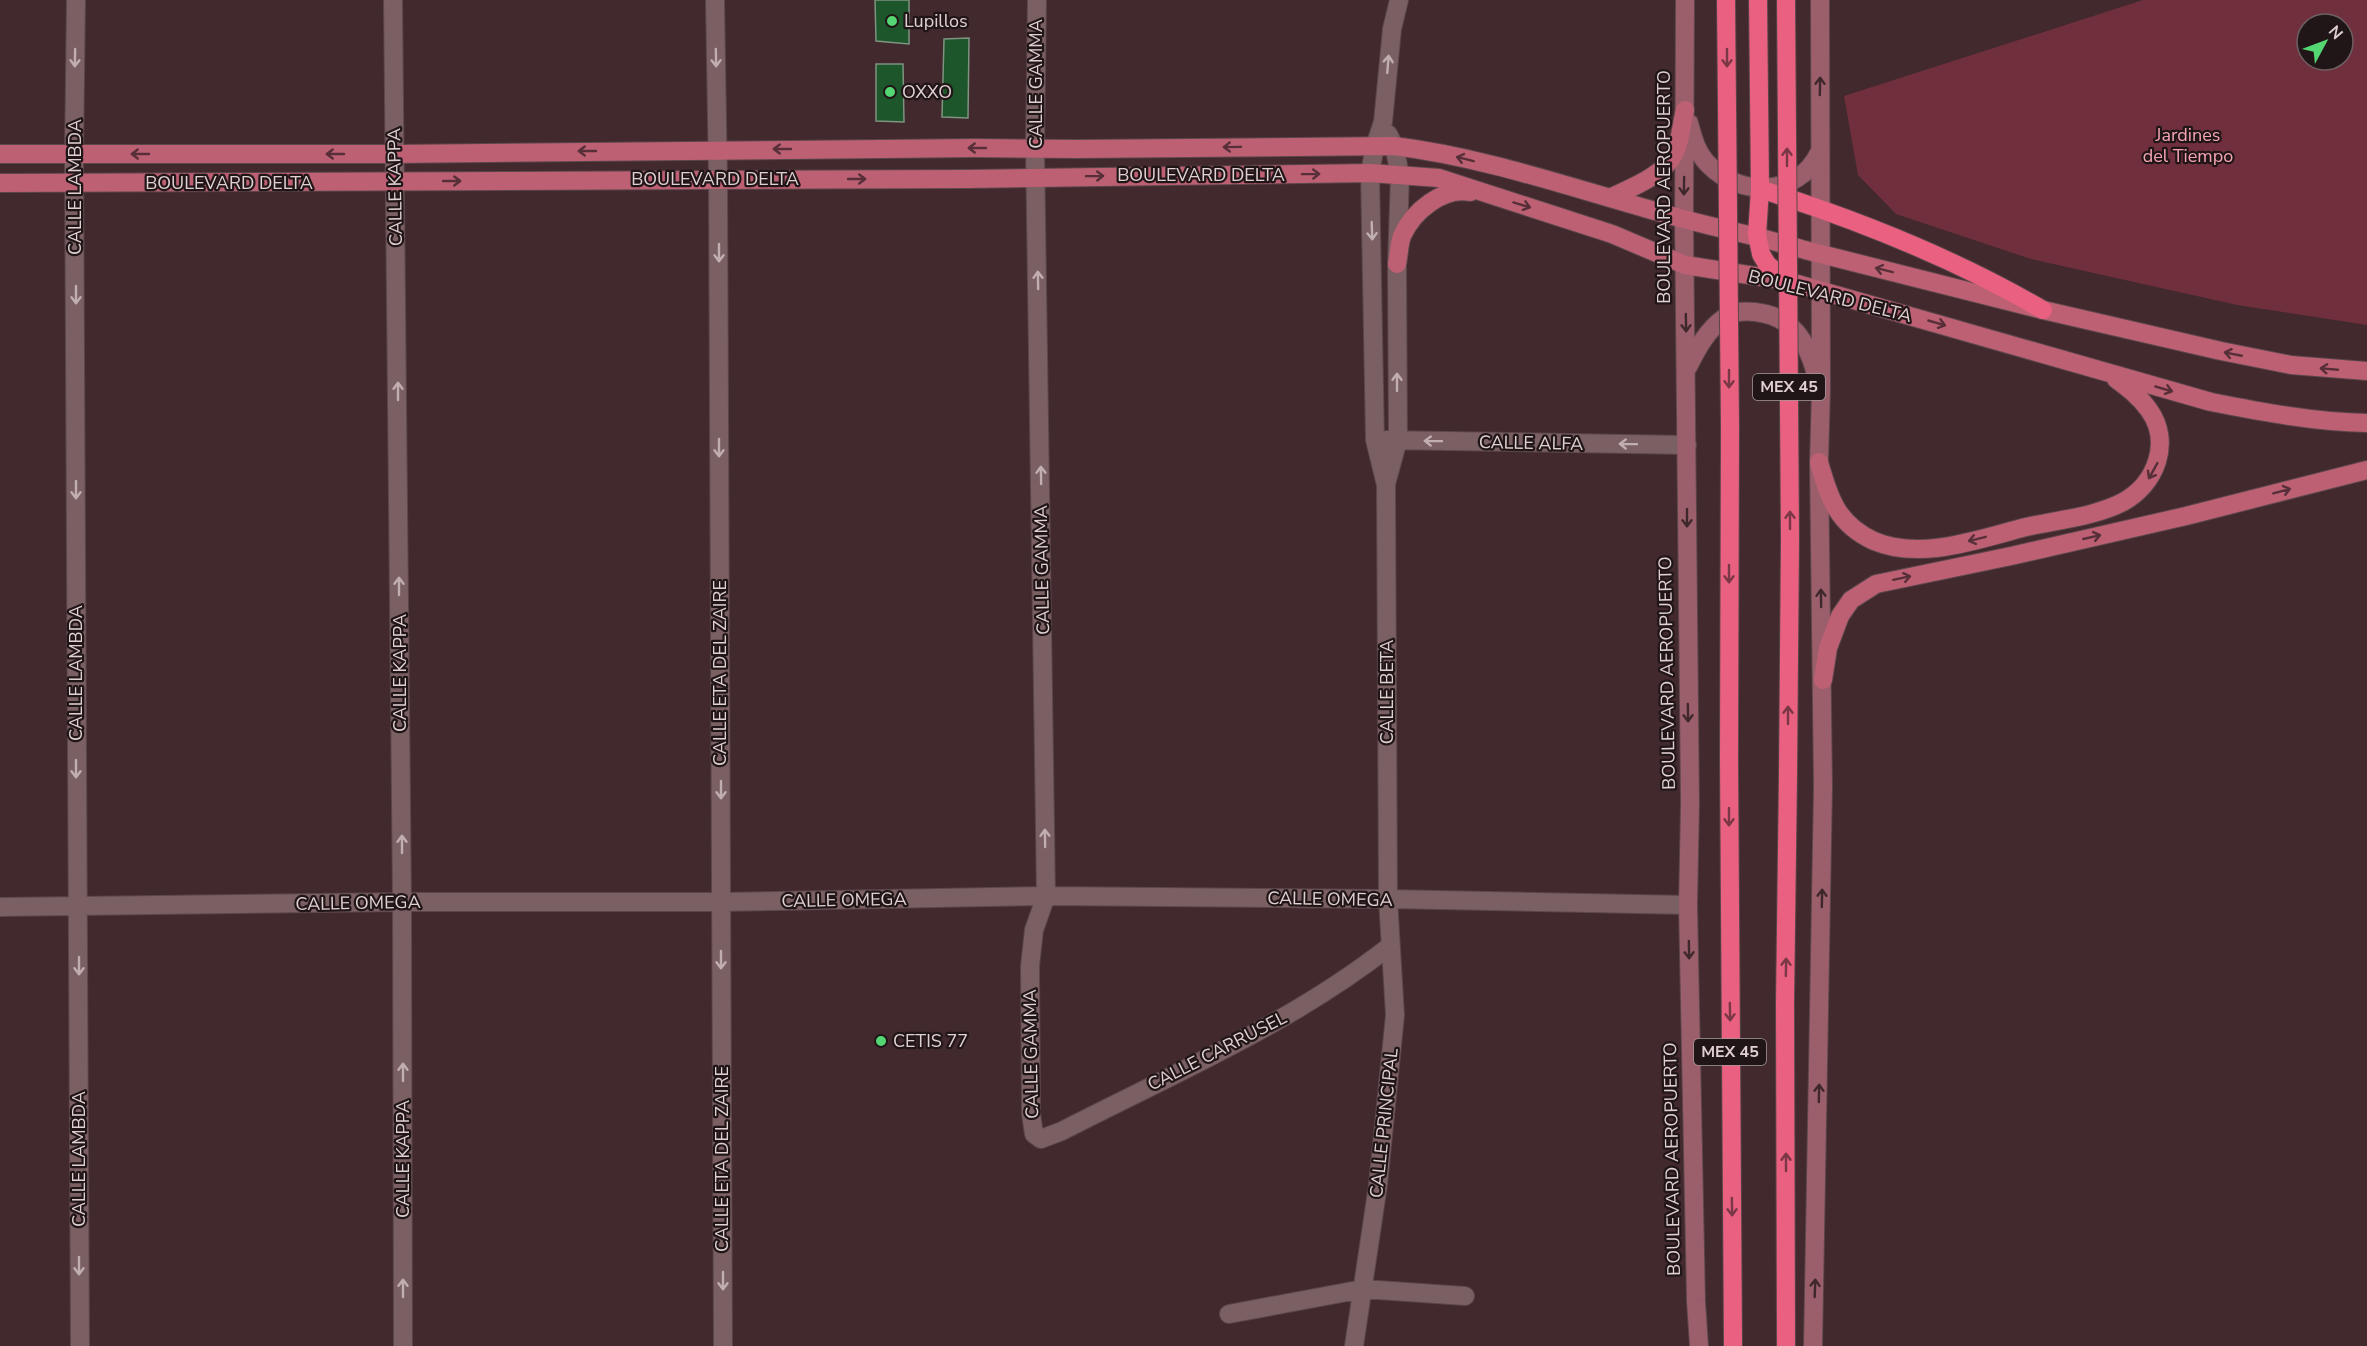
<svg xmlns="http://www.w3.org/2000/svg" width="2367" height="1346" viewBox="0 0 2367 1346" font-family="'Nunito Sans',sans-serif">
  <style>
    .green { fill: #702f3d; fill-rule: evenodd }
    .building { fill: #1d562b; stroke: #7f9381; stroke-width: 1.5 }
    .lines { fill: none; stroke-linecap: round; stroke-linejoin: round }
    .street-casing { stroke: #5b464a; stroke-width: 20 }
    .secondary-casing { stroke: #5b464a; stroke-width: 20 }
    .primary-casing { stroke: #5b464a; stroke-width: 20 }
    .highway-casing { stroke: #5b464a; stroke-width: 20 }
    .street { stroke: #7a5f63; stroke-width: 18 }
    .secondary { stroke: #9b5f6c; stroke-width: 18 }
    .primary { stroke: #bd6074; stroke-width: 18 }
    .highway { stroke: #e96080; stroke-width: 18 }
    .highway-bridge-casing { stroke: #5b464a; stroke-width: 20; stroke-linecap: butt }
    .highway-bridge { stroke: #e96080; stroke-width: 18 }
    .oneway { stroke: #c1aeb1 }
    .oneway2 { stroke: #7a3746 }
    .oneway3 { stroke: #3f282c }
    .oneway4 { stroke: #572f38 }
    .poi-dot { fill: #54d672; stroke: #201517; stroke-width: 2 }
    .labels { text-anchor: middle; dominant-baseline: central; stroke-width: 4.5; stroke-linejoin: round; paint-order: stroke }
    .shield { fill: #201517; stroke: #a6989a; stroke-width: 1.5 }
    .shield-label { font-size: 16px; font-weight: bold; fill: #e0d0d2 }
    .poi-label { font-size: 18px; fill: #e0d0d2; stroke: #201517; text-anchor: start }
    .street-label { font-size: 18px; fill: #e0d0d2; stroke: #201517 }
    .park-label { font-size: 18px; fill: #f6a4b2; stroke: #201517 }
  </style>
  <rect width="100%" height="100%" fill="#41292d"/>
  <path class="green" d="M2143 0H2367V325L2237 305 2031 259 1896 214 1858 175 1844 96ZM2307 24H2343V60H2307Z"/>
  <path class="building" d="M875 0H909V44L876 41Z
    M969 38 968 118 942 117 944 39Z
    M876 64H903L904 122 876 121Z"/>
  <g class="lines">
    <g class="street-casing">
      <path id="street" d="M76 0 74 154 80 1346
        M393 0 402 902 403 1346
        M715 0 718 179 723 1346
        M1037 0 1035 149 1046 896 1034 930 1030 966 1031 1114 1034 1134 1041 1139 1062 1131C1173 1074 1292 1023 1390 946
        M1386 440 1687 445
        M1386 484 1398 440 1397 264 1400 175 1394 146 1388 134
        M0 907 402 902H721L1046 896 1388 899 1688 905
        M1229 1314 1363 1289 1465 1296
        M1354 1346 1378 1185 1395 1015 1388 899 1386 485 1375 440 1370 173 1375 146 1383 122 1392 29 1399 0"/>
    </g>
    <g class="secondary-casing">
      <path id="secondary" d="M1685 0 1684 220 1690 804 1688 905 1696 1301 1699 1346
        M1689 123C1693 138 1697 154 1709 165 1740 197 1798 197 1819 153
        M1688 367C1697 349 1707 330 1724 318 1733 311 1744 311 1755 312 1792 316 1807 341 1816 374
        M1813 1346 1823 787 1819 462 1821 390 1820 0"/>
    </g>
    <g class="primary-casing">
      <path id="primary" d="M0 154H394L976 148 1077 149 1394 146C1483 157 1569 187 1655 211 1704 226 1755 235 1805 250L2043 310 2221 351 2291 365 2367 371
        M0 183 968 179 1370 173 1439 178 1612 234 1685 265 1787 281 2211 402C2262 412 2314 422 2367 423
        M1610 198C1630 188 1661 177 1673 156 1681 143 1681 124 1685 110
        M1397 264C1399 255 1399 244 1402 236 1413 211 1443 187 1470 192
        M1819 462C1829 498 1837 524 1874 541 1921 561 1979 539 2026 527 2057 520 2094 517 2123 502 2156 484 2172 442 2149 410 2140 397 2128 388 2116 379
        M1823 680 1828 648 1840 616 1851 600 1876 584 2011 556 2186 516 2367 470"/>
    </g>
    <g class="highway-casing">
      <path id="highway" d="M1758 0 1760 189 1757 235 1761 254 1767 264 1787 281
        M1760 189C1858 220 1954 258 2043 310
        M1729 759 1733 1346
        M1786 1346 1785 1003 1788 774"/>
    </g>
    <use href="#street" class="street"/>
    <use href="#secondary" class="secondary"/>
    <use href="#primary" class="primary"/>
    <use href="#highway" class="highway"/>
    <g class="highway-bridge-casing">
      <path id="highway-bridge" d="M1726 0 1730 428 1729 759
        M1786 0 1790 538 1788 774"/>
    </g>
    <use href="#highway-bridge" class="highway-bridge"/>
  </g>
  <defs><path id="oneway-shaft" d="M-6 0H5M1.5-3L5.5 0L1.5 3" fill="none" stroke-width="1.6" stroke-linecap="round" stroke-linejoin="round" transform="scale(1.5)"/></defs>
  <g class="oneway">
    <use href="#oneway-shaft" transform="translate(75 58) rotate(91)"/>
    <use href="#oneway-shaft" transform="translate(716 58) rotate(89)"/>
    <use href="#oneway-shaft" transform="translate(1388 64) rotate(-85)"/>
    <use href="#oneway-shaft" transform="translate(1372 231) rotate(88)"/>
    <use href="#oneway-shaft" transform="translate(719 253) rotate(90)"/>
    <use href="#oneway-shaft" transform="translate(1038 280) rotate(-91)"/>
    <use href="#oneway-shaft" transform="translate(76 295) rotate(90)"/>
    <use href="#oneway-shaft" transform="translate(1397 382) rotate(-90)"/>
    <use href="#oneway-shaft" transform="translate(398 391) rotate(-90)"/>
    <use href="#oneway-shaft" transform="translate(1433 441) rotate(-179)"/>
    <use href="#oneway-shaft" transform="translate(1628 444) rotate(-179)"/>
    <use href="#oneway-shaft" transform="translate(719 448) rotate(90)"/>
    <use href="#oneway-shaft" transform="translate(1041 475) rotate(-91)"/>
    <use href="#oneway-shaft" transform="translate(76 490) rotate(90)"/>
    <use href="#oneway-shaft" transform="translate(399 586) rotate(-90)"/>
    <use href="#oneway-shaft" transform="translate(76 769) rotate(90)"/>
    <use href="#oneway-shaft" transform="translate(721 790) rotate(90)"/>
    <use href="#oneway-shaft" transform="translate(1045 838) rotate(-91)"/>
    <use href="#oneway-shaft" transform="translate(402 844) rotate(-90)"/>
    <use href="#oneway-shaft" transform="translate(721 960) rotate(90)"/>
    <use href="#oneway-shaft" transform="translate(79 966) rotate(90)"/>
    <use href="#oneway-shaft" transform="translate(403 1072) rotate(-90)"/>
    <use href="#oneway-shaft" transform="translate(79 1266) rotate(90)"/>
    <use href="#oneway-shaft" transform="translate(723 1281) rotate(90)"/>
    <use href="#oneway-shaft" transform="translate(403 1288) rotate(-90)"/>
  </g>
  <g class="oneway2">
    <use href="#oneway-shaft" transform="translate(1727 58) rotate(90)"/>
    <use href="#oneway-shaft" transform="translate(1787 157) rotate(-90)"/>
    <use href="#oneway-shaft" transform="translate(1729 379) rotate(90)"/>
    <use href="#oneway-shaft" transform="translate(1790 520) rotate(-90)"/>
    <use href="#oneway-shaft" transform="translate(1729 574) rotate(90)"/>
    <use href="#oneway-shaft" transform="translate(1788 715) rotate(-90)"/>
    <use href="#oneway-shaft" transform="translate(1729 817) rotate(90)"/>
    <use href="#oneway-shaft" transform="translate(1786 967) rotate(-89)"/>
    <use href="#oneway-shaft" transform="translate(1730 1012) rotate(89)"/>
    <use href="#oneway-shaft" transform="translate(1786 1162) rotate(-90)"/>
    <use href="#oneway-shaft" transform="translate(1732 1207) rotate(89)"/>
  </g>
  <g class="oneway3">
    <use href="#oneway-shaft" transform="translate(1820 86) rotate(-89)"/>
    <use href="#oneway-shaft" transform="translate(1684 186) rotate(91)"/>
    <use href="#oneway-shaft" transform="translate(1686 323) rotate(89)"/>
    <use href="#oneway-shaft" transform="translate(1687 518) rotate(90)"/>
    <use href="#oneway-shaft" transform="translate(1821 598) rotate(-91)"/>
    <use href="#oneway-shaft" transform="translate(1688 713) rotate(89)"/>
    <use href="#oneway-shaft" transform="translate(1822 898) rotate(-89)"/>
    <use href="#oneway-shaft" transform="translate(1689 950) rotate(89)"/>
    <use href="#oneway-shaft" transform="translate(1819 1093) rotate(-89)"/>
    <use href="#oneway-shaft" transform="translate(1815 1288) rotate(-88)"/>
  </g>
  <g class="oneway4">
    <use href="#oneway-shaft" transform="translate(1232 147) rotate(179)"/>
    <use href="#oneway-shaft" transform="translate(977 148) rotate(-180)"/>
    <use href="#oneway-shaft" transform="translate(782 149) rotate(180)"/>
    <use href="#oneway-shaft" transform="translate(587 151) rotate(180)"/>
    <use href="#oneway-shaft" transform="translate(140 154) rotate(-180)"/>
    <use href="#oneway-shaft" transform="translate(335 154) rotate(-180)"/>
    <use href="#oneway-shaft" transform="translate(1465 159) rotate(-166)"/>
    <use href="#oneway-shaft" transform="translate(1311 174) rotate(-1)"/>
    <use href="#oneway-shaft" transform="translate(1095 176) rotate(-1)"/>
    <use href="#oneway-shaft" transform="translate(857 179)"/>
    <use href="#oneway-shaft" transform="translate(452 181)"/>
    <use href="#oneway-shaft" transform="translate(1522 205) rotate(17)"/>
    <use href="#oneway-shaft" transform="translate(1884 270) rotate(-166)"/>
    <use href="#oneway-shaft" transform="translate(1937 323) rotate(16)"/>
    <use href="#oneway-shaft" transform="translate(2233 354) rotate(-169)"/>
    <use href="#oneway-shaft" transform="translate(2329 369) rotate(-175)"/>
    <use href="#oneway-shaft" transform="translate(2164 389) rotate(16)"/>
    <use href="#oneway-shaft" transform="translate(2153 471) rotate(119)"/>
    <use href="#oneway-shaft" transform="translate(2282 491) rotate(-15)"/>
    <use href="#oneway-shaft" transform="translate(2092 537) rotate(-13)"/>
    <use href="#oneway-shaft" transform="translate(1977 539) rotate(166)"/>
    <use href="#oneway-shaft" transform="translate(1902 578) rotate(-12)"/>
  </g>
  <g class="poi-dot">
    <circle cx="892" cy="21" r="6"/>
    <circle cx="890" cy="92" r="6"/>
    <circle cx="881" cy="1041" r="6"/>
  </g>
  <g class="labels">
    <g class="shield">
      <rect x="1753" y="374" width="72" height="26" rx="4.5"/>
      <rect x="1694" y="1039" width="72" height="26" rx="4.5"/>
    </g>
    <g class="shield-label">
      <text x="1789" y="387">MEX 45</text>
      <text x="1730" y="1052">MEX 45</text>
    </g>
    <g class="poi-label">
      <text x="904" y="21">Lupillos</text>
      <text x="902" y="92">OXXO</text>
      <text x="893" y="1041">CETIS 77</text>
    </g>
    <g class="street-label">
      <text transform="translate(1036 84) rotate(-90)">CALLE GAMMA</text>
      <text x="1201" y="175">BOULEVARD DELTA</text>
      <text x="715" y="179">BOULEVARD DELTA</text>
      <text x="229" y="183">BOULEVARD DELTA</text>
      <text transform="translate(75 187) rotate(-90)">CALLE LAMBDA</text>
      <text transform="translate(395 187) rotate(-91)">CALLE KAPPA</text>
      <text transform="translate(1664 187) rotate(-90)">BOULEVARD AEROPUERTO</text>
      <text transform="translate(1830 296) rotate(14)">BOULEVARD DELTA</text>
      <text transform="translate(1531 443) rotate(1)">CALLE ALFA</text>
      <text transform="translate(1042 570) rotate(-91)">CALLE GAMMA</text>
      <text transform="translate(76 673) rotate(-90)">CALLE LAMBDA</text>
      <text transform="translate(400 673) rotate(-90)">CALLE KAPPA</text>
      <text transform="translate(720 673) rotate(-90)">CALLE ETA DEL ZAIRE</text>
      <text transform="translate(1667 673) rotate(-91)">BOULEVARD AEROPUERTO</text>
      <text transform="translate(1387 692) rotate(-90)">CALLE BETA</text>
      <text transform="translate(1330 899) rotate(1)">CALLE OMEGA</text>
      <text transform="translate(844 900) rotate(-1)">CALLE OMEGA</text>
      <text transform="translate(358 903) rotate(-1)">CALLE OMEGA</text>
      <text transform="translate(1217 1051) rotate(-27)">CALLE CARRUSEL</text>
      <text transform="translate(1031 1054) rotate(-91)">CALLE GAMMA</text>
      <text transform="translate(1384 1123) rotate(-84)">CALLE PRINCIPAL</text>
      <text transform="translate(79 1159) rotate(-90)">CALLE LAMBDA</text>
      <text transform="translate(403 1159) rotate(-90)">CALLE KAPPA</text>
      <text transform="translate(722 1159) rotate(-90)">CALLE ETA DEL ZAIRE</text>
      <text transform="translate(1672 1159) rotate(-91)">BOULEVARD AEROPUERTO</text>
    </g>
    <g class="park-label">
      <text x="2188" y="135">Jardines<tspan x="2188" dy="21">del Tiempo</tspan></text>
    </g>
  </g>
  <g transform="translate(2325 42) rotate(49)"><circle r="28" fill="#201517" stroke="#6d6062" stroke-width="1.5"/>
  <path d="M0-4.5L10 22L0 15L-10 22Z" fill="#54d672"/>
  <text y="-9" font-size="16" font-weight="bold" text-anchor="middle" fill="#e0d0d2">N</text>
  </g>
</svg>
